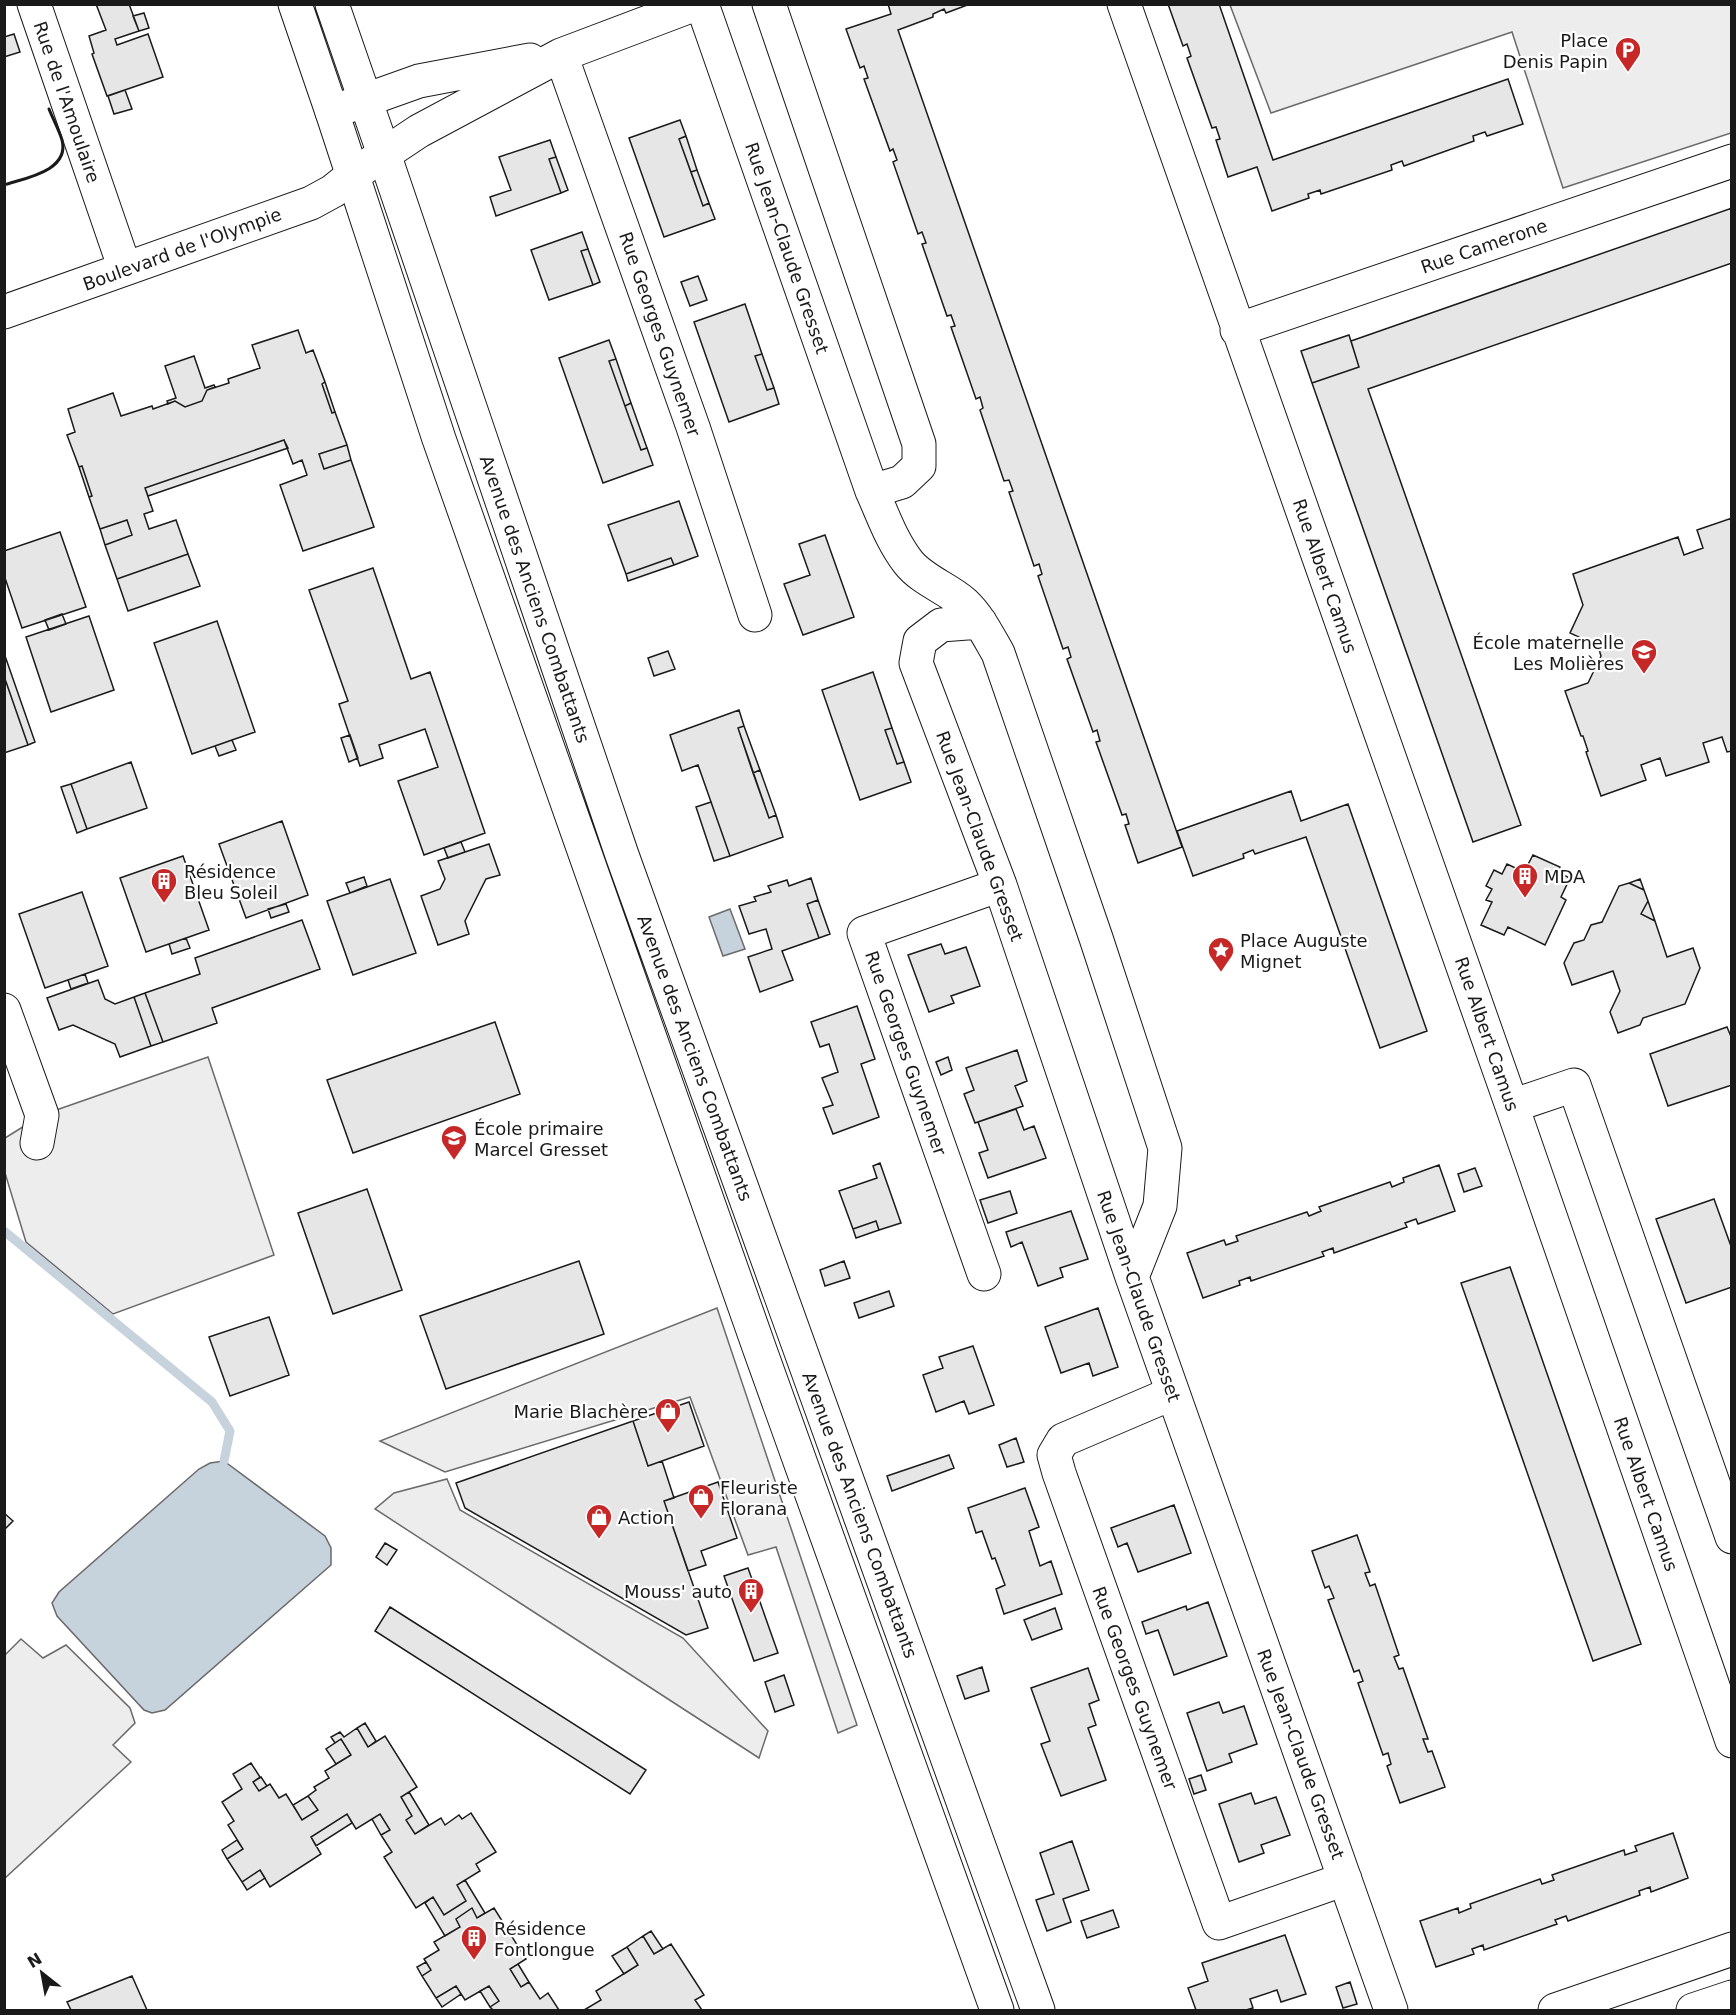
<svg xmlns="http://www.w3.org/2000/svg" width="1736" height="2015" viewBox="0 0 1736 2015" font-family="'DejaVu Sans',sans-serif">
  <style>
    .parking { fill: #ededed; stroke: #6a6a6a; stroke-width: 1.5 }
    .water { fill: #c6d2dc; stroke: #6a6a6a; stroke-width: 1.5 }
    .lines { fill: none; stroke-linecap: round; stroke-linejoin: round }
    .stream { stroke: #c6d2dc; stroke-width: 9 }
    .building { fill: #e6e6e6; stroke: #1a1a1a; stroke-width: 1.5 }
    .minor-casing { stroke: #1a1a1a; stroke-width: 35 }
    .major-casing { stroke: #1a1a1a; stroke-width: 35 }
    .minor { stroke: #fff; stroke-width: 33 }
    .major { stroke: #fff; stroke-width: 33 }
    .wall { stroke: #1a1a1a; stroke-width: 3 }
    .labels { text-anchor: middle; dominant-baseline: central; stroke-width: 4.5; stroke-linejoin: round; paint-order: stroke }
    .poi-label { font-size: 18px; fill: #1a1a1a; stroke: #fff; text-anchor: start }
    .street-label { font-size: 18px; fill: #1a1a1a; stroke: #fff }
  </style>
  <rect width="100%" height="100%" fill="#fff"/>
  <path class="parking" d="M1230 5H1731V133L1563 188 1512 32 1271 113Z
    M208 1057 274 1255 113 1314 26 1242 5 1173V1138L42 1115Z
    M717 1308 857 1725 838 1733 776 1547 748 1555 690 1397 445 1472 380 1441Z
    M447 1479 460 1510 683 1638 768 1731 759 1758 375 1509 394 1493Z
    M21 1639 43 1658 66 1645 130 1708 135 1723 113 1745 131 1762 5 1878V1655Z"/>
  <path class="water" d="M730 909 745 949 723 956 709 917Z
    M224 1461 325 1536 331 1548V1565L165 1710 152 1713 144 1710 57 1616 52 1603 59 1592 199 1469 210 1463Z"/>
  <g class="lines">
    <path class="stream" d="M4 1231 212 1402 230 1431 224 1461"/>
  </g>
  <path class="building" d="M96 4H129L139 31 115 39 117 45 148 34 163 77 107 96 92 54 94 53 89 36 106 30Z
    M888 4H970L946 13 944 9 933 14V17L898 30 1182 847 1138 863 1125 825 1129 824 1126 814 1122 815 1096 742 1100 741 1097 730 1093 732 1067 659 1071 657 1068 647 1063 649 1038 576 1042 574 1039 564 1034 566 1009 492 1013 491 1009 480 1004 481 980 410 983 408 980 397 976 399 951 327 955 326 951 315 947 316 922 244 926 243 922 232 918 234 893 162 897 160 893 149 890 151 864 79 868 78 864 66 860 68 846 29 891 14Z
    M1168 4H1219L1273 160 1508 79 1523 124 1487 136 1485 132 1473 136 1474 141 1404 166 1402 161 1391 165 1392 170 1321 194 1320 190 1308 194 1309 198 1272 211 1257 167 1228 177 1216 140 1220 139 1216 127 1212 128 1187 58 1191 56 1187 44 1183 46Z
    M144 13 149 28 139 31 133 16Z
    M14 34 20 52 4 57V37Z
    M125 90 132 109 114 114 108 96Z
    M680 120 686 136 679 139 703 206 709 203 715 219 664 237 629 138Z
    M686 136 697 170 691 172 679 139Z
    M550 140 556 157 549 159 561 193 496 216 490 197 511 190 499 157Z
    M556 157 568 190 561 193 549 159Z
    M697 170 709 203 703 206 691 172Z
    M1732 208V263L1368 389 1521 825 1473 842 1312 383 1359 367 1351 341Z
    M582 232 588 249 581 251 593 285 549 300 531 250Z
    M588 249 600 282 593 285 581 251Z
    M698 276 707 300 690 306 681 282Z
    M745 304 762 354 755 356 767 390 774 388 779 404 729 422 694 322Z
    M298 330 306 353 313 350 325 382 322 384 332 413 335 412 347 445 319 454 324 469 351 460 374 527 303 551 280 485 307 475 302 460 293 464 284 440 145 488 153 511 144 514 149 529 176 520 188 554 117 579 105 545 132 535 127 520 100 529 89 497 92 496 82 466 79 467 67 435 75 432 68 409 113 393 121 416 152 406 153 409 175 401 185 407 202 401 207 390 229 383 228 379 260 368 252 345Z
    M1349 335 1359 367 1312 383 1301 351Z
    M609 340 616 359 609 361 625 406 641 450 647 448 653 465 603 483 559 358Z
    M762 354 774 388 767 390 755 356Z
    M194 356 205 388 214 385 215 387 207 390 202 401 185 407 175 401 168 404 167 401 176 398 165 366Z
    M616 359 631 403 625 406 609 361Z
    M325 382 335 412 332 413 322 384Z
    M631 403 647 448 641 450 625 406Z
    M284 440 288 448 148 496 145 488Z
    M347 445 351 460 324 469 319 454Z
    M82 466 92 496 89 497 79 467Z
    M679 501 698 556 674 565 671 558 626 574 608 525Z
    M1732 518V751L1727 752 1722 737 1703 743 1709 762 1666 776 1660 758 1641 765 1646 780 1601 796 1586 752 1588 751 1583 736H1581L1565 691 1588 683 1601 656 1598 646 1570 633 1583 605 1573 574 1678 537 1684 555 1703 548 1697 530Z
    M127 520 132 535 105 545 100 529Z
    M60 532 86 607 22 628 4 575V551Z
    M825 535 854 617 803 635 784 584 810 575 799 544Z
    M188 554 200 586 128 611 117 579Z
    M671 558 674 565 628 581 626 574Z
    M373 568 411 679 430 672 485 833 424 855 398 781 438 767 425 729 379 745 383 758 360 766 339 704 348 701 309 590Z
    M62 614 66 624 49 630 45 620Z
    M89 616 114 690 51 712 26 637Z
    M217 621 255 732 192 754 154 643Z
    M668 651 675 669 654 676 648 658Z
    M4 653 35 742 28 745 4 676Z
    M873 672 892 728 885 730 897 764 904 762 911 782 860 800 822 690Z
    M4 676 28 745 4 753Z
    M739 710 744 726 738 728 769 818 776 815 783 837 730 856 698 765 682 771 670 735Z
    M744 726 760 770 753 773 738 728Z
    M892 728 904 762 897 764 885 730Z
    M350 735 358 758 349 762 341 738Z
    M232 740 236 750 219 756 215 746Z
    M131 762 147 808 87 829 71 784Z
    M760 770 776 815 769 818 753 773Z
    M71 784 87 829 77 833 61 787Z
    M1291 791 1301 821 1348 804 1427 1031 1380 1048 1306 837 1255 854 1253 850 1243 854 1244 858 1193 876 1177 831Z
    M711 802 730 856 714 861 696 807Z
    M282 821 308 895 246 918 219 844Z
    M461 842 465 852 448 858 444 848Z
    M489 844 500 875 486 879 465 921 469 934 438 945 421 896 440 889 445 879 438 861Z
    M1533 855 1560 867 1557 872 1570 878 1561 897 1566 900 1545 945 1508 927 1504 935 1481 925 1492 902 1486 900 1492 889 1486 886 1494 870 1502 874 1507 864 1524 872Z
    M183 856 209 930 146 952 120 878Z
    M364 877 367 886 350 893 346 883Z
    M811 878 818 900 807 904 819 938 782 951 793 980 760 992 748 957 772 949 766 929 749 934 739 906 756 901 754 897 771 892 768 886 787 880 789 886Z
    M390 879 416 953 353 975 327 901Z
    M1640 879 1644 890 1629 883Z
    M1629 883 1644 890 1648 901 1641 914 1655 921 1667 957 1693 948 1700 968 1685 1004 1643 1018 1640 1025 1618 1033 1610 1012 1620 991 1613 971 1572 985 1564 963 1574 943 1584 940 1591 925 1602 922 1619 886Z
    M82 892 108 966 45 988 19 914Z
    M818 900 830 934 819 938 807 904Z
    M1648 901 1655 921 1641 914Z
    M286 904 289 912 271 918 268 909Z
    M302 920 320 969 212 1008 217 1023 163 1042 145 993 200 974 195 958Z
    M186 938 190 948 172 954 169 944Z
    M941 944 945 954 966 947 980 986 951 996 954 1003 929 1012 908 955Z
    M85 974 88 983 71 989 68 980Z
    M98 980 105 999 115 1004 134 997 151 1046 120 1057 115 1044 73 1025 59 1030 47 998Z
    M145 993 163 1042 151 1046 134 997Z
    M857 1006 875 1059 861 1064 879 1117 833 1134 823 1108 833 1105 822 1078 838 1072 829 1044 820 1047 811 1022Z
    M495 1022 520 1094 353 1153 327 1080Z
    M1727 1027 1732 1039V1085L1668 1106 1650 1054Z
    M1017 1050 1027 1081 1015 1086 1023 1106 975 1123 964 1094 974 1090 966 1068Z
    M948 1057 952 1070 941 1075 936 1062Z
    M1016 1109 1024 1130 1034 1126 1046 1158 988 1178 979 1153 988 1150 978 1122Z
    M880 1163 901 1223 879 1230 876 1221 853 1229 839 1191 877 1178 873 1166Z
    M1439 1165 1455 1211 1418 1224 1416 1219 1405 1223 1407 1227 1334 1253 1333 1248 1322 1252 1324 1256 1251 1281 1250 1277 1239 1281 1240 1285 1203 1298 1187 1253 1224 1240 1226 1245 1238 1241 1236 1236 1307 1212 1309 1216 1321 1211 1319 1207 1390 1182 1392 1187 1404 1182 1403 1178Z
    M1475 1168 1482 1186 1464 1192 1458 1174Z
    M367 1189 402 1290 333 1314 298 1213Z
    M1010 1191 1017 1213 988 1223 980 1200Z
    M1714 1199 1732 1249V1287L1686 1303 1656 1219Z
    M1071 1211 1088 1259 1060 1268 1063 1277 1038 1286 1022 1242 1011 1247 1006 1232Z
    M876 1221 879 1230 856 1238 853 1229Z
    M579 1261 604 1334 446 1389 420 1316Z
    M844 1261 850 1278 825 1286 820 1270Z
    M1510 1267 1641 1644 1593 1661 1461 1283Z
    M889 1291 894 1306 859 1318 854 1303Z
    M1098 1308 1118 1367 1093 1376 1089 1363 1061 1373 1045 1327Z
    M269 1317 289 1375 230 1396 209 1337Z
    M973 1346 994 1405 969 1414 964 1401 936 1412 923 1375 943 1368 939 1357Z
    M689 1402 704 1446 648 1466 633 1421Z
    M633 1421 648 1466 662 1461 674 1498 664 1501 708 1628 686 1635 465 1508 456 1483Z
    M1016 1438 1024 1462 1007 1467 999 1445Z
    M949 1455 954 1468 892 1491 887 1476Z
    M718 1482 737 1538 701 1551 706 1565 688 1571 664 1501Z
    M1025 1488 1039 1527 1029 1531 1040 1566 1051 1561 1062 1594 1004 1614 996 1589 1005 1585 995 1558 992 1559 982 1531 976 1533 968 1508Z
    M1174 1505 1191 1553 1138 1572 1127 1543 1118 1547 1111 1528Z
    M4 1513 13 1521 4 1530Z
    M1357 1535 1370 1572 1365 1573 1370 1586 1375 1584 1399 1655 1394 1657 1399 1669 1403 1668 1428 1739H1423L1428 1752 1432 1751 1445 1787 1400 1803 1387 1766 1391 1764 1388 1753 1383 1755 1358 1683 1363 1681 1359 1670 1354 1672 1328 1600 1334 1598 1329 1586 1325 1588 1312 1551Z
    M385 1543 397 1550 387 1565 376 1557Z
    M748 1568 778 1653 754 1661 724 1576Z
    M1208 1602 1227 1656 1174 1675 1158 1630 1146 1634 1142 1622 1186 1606 1187 1610Z
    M390 1607 646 1770 630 1794 375 1631Z
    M1055 1608 1062 1629 1032 1640 1024 1620Z
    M982 1667 989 1691 965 1699 957 1676Z
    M1088 1668 1099 1700 1089 1704 1096 1725 1088 1728 1106 1780 1061 1796 1041 1744 1050 1741 1031 1688Z
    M784 1675 794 1705 775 1712 765 1682Z
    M1219 1702 1223 1713 1244 1706 1257 1744 1229 1754 1232 1762 1207 1771 1187 1713Z
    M365 1723 376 1741 368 1747 357 1728Z
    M357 1728 368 1747 385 1736 417 1787 401 1797 412 1816 406 1820 415 1834 441 1818 445 1825 459 1815 462 1819 471 1813 496 1852 476 1864 480 1871 457 1885 466 1901 444 1915 433 1897 416 1908 384 1857 392 1852 381 1835 390 1830 380 1814 356 1829 347 1814 311 1837 321 1854 270 1887 260 1870 242 1882 227 1859 243 1849 228 1825 234 1821 222 1802 242 1789 233 1774 251 1763 260 1777 253 1782 259 1791 270 1784 279 1798 286 1794 302 1820 318 1810 308 1796 316 1790 314 1787 329 1778 325 1771 351 1755 341 1739 335 1743 331 1737 340 1732 344 1737Z
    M341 1739 351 1755 336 1764 326 1749Z
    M1201 1775 1206 1790 1194 1794 1189 1779Z
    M261 1777 267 1786 259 1791 253 1782Z
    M409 1792 429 1825 415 1834 406 1820 412 1816 401 1797Z
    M1251 1793 1255 1804 1276 1797 1290 1835 1261 1845 1264 1853 1239 1862 1219 1804Z
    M308 1796 318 1810 302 1820 293 1805Z
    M347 1814 352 1823 316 1846 311 1837Z
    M380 1814 390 1830 381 1835 372 1819Z
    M1673 1833 1688 1878 1651 1892 1650 1887 1639 1891 1640 1895 1568 1921 1566 1916 1555 1920 1557 1924 1484 1950 1483 1945 1472 1949 1474 1954 1436 1967 1420 1921 1458 1908 1459 1913 1471 1908 1470 1904 1540 1879 1542 1884 1554 1880 1552 1875 1624 1850 1625 1855 1637 1851 1635 1846Z
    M237 1840 243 1849 227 1859 222 1850Z
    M1072 1841 1089 1890 1063 1899 1071 1922 1047 1931 1036 1900 1054 1894 1040 1853Z
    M260 1870 265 1878 247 1890 242 1882Z
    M465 1880 485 1913 477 1918 472 1908 456 1919 460 1927 445 1936 425 1903 433 1897 444 1915 466 1901 457 1885Z
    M472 1908 477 1918 494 1908 526 1959 510 1969 521 1987 529 1982 540 1999 548 1993 559 2010H493L490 2007 499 2001 489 1986 465 2000 456 1986 436 1998 422 1976 431 1970 424 1959 439 1950 434 1942 460 1927 456 1919Z
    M1113 1910 1119 1927 1087 1938 1081 1921Z
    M651 1931 663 1949 654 1954 643 1936Z
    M1285 1935 1306 1994 1281 2002 1277 1990 1250 1999 1253 2008 1246 2010H1196L1188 1988 1208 1981 1202 1963Z
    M643 1936 654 1954 671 1944 704 1995 695 2000 702 2010H584L601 2000 596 1991 638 1965 627 1947Z
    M627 1947 638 1965 624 1974 612 1956Z
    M426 1962 431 1970 422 1976 417 1967Z
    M518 1964 529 1982 521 1987 510 1969Z
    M132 1976 147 2010H71L67 2002Z
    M1350 1982 1357 2004 1343 2008 1336 1987Z
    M456 1986 461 1994 442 2007 436 1998Z
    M489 1986 499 2001 490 2007 480 1991Z"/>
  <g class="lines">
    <g class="minor-casing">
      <path id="minor" d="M34 4 125 269
        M702 4 872 491C883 515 891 540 908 562 922 580 947 588 964 603 979 617 988 636 998 653L1096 938 1165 1148 1160 1206 1132 1277
        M769 4 919 444V466L902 482 872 491
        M1124 4 1512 1106 1732 1741
        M561 55 693 427 755 615
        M332 112 419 81 530 60
        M4 312 311 203 333 191 353 175 419 131 561 55 696 4
        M1237 330 1732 161
        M980 622 941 625 920 641 916 663 1000 885 1132 1277 1391 2010
        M4 1010 42 1115 37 1143
        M1512 1106 1574 1085 1732 1537
        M984 1274 864 933 1000 885
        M1173 1393 1063 1440 1054 1455 1059 1473 1219 1923 1345 1879
        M1555 2010 1732 1949
        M1693 2010 1732 1997"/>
    </g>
    <g class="major-casing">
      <path id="major" d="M295 4 332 112 439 439 760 1350 997 2010
        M332 4 384 154 622 855 1038 2010"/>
    </g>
    <use href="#minor" class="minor"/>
    <use href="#major" class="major"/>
    <path class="wall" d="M4 185C25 178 70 171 62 140 59 130 53 119 49 109"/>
  </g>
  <defs>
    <g id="parking-pin" transform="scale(1.35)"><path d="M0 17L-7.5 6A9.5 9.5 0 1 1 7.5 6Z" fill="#c62828" stroke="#fff"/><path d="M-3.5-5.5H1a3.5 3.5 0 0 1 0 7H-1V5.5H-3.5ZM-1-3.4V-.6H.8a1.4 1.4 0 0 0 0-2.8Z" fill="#fff"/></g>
    <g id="school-pin" transform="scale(1.35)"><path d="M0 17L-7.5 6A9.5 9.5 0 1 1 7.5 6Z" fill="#c62828" stroke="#fff"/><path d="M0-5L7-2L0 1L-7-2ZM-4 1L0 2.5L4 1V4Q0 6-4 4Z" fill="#fff"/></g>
    <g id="building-pin" transform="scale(1.35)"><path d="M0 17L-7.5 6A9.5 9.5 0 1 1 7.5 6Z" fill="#c62828" stroke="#fff"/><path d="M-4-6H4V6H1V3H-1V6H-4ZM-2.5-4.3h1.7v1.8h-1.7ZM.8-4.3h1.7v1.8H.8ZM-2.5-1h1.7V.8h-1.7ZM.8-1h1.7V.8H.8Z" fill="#fff"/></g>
    <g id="sight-pin" transform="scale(1.35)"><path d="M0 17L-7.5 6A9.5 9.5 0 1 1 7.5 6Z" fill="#c62828" stroke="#fff"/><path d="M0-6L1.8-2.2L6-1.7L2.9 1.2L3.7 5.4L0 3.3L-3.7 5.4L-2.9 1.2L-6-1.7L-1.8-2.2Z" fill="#fff"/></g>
    <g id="shop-pin" transform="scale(1.35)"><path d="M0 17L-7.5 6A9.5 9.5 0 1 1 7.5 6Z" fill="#c62828" stroke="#fff"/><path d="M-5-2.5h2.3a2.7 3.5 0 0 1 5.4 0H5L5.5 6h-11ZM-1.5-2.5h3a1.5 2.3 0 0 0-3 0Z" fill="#fff"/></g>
  </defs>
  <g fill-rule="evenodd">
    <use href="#parking-pin" x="1628" y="50"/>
    <use href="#school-pin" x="1644" y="652"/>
    <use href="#building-pin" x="1525" y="876"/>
    <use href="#building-pin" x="164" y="881"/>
    <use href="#sight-pin" x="1221" y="950"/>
    <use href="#school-pin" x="454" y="1138"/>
    <use href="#shop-pin" x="668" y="1411"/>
    <use href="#shop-pin" x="701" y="1497"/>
    <use href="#shop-pin" x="599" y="1517"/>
    <use href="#building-pin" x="751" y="1591"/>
    <use href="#building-pin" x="474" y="1938"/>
  </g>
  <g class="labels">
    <g class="poi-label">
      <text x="1608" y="40" text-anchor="end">Place<tspan x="1608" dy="21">Denis Papin</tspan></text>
      <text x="1624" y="642" text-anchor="end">École maternelle<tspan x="1624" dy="21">Les Molières</tspan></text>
      <text x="184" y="871">Résidence<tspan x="184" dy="21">Bleu Soleil</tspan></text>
      <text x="1544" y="876">MDA</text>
      <text x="1240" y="940">Place Auguste<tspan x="1240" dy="21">Mignet</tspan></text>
      <text x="474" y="1128">École primaire<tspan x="474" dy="21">Marcel Gresset</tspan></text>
      <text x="648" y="1411" text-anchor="end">Marie Blachère</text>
      <text x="720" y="1487">Fleuriste<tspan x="720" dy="21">Florana</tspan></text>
      <text x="618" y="1517">Action</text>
      <text x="732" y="1591" text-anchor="end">Mouss' auto</text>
      <text x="494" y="1928">Résidence<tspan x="494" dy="21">Fontlongue</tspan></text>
    </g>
    <g class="street-label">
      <text transform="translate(67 102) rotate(71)">Rue de l'Amoulaire</text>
      <text transform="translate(1484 246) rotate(-19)">Rue Camerone</text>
      <text transform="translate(787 248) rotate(71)">Rue Jean-Claude Gresset</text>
      <text transform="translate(182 249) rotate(-20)">Boulevard de l'Olympie</text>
      <text transform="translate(660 334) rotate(71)">Rue Georges Guynemer</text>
      <text transform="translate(1325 576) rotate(71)">Rue Albert Camus</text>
      <text transform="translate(535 599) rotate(71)">Avenue des Anciens Combattants</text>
      <text transform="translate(980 836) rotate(70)">Rue Jean-Claude Gresset</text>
      <text transform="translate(1487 1034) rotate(71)">Rue Albert Camus</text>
      <text transform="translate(906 1053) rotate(71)">Rue Georges Guynemer</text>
      <text transform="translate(695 1058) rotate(70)">Avenue des Anciens Combattants</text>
      <text transform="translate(1139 1296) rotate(71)">Rue Jean-Claude Gresset</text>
      <text transform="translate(1646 1494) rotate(71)">Rue Albert Camus</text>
      <text transform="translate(860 1515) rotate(70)">Avenue des Anciens Combattants</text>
      <text transform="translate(1135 1688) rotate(70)">Rue Georges Guynemer</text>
      <text transform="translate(1301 1754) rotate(70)">Rue Jean-Claude Gresset</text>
    </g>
  </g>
  <rect width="1736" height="2015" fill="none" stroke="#1a1a1a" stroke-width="12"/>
  <g transform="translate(42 1973) rotate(329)" stroke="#ffffff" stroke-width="4.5" paint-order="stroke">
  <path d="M0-4.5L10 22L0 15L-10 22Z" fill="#1a1a1a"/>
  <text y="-9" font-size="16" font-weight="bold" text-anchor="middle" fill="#1a1a1a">N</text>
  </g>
</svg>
